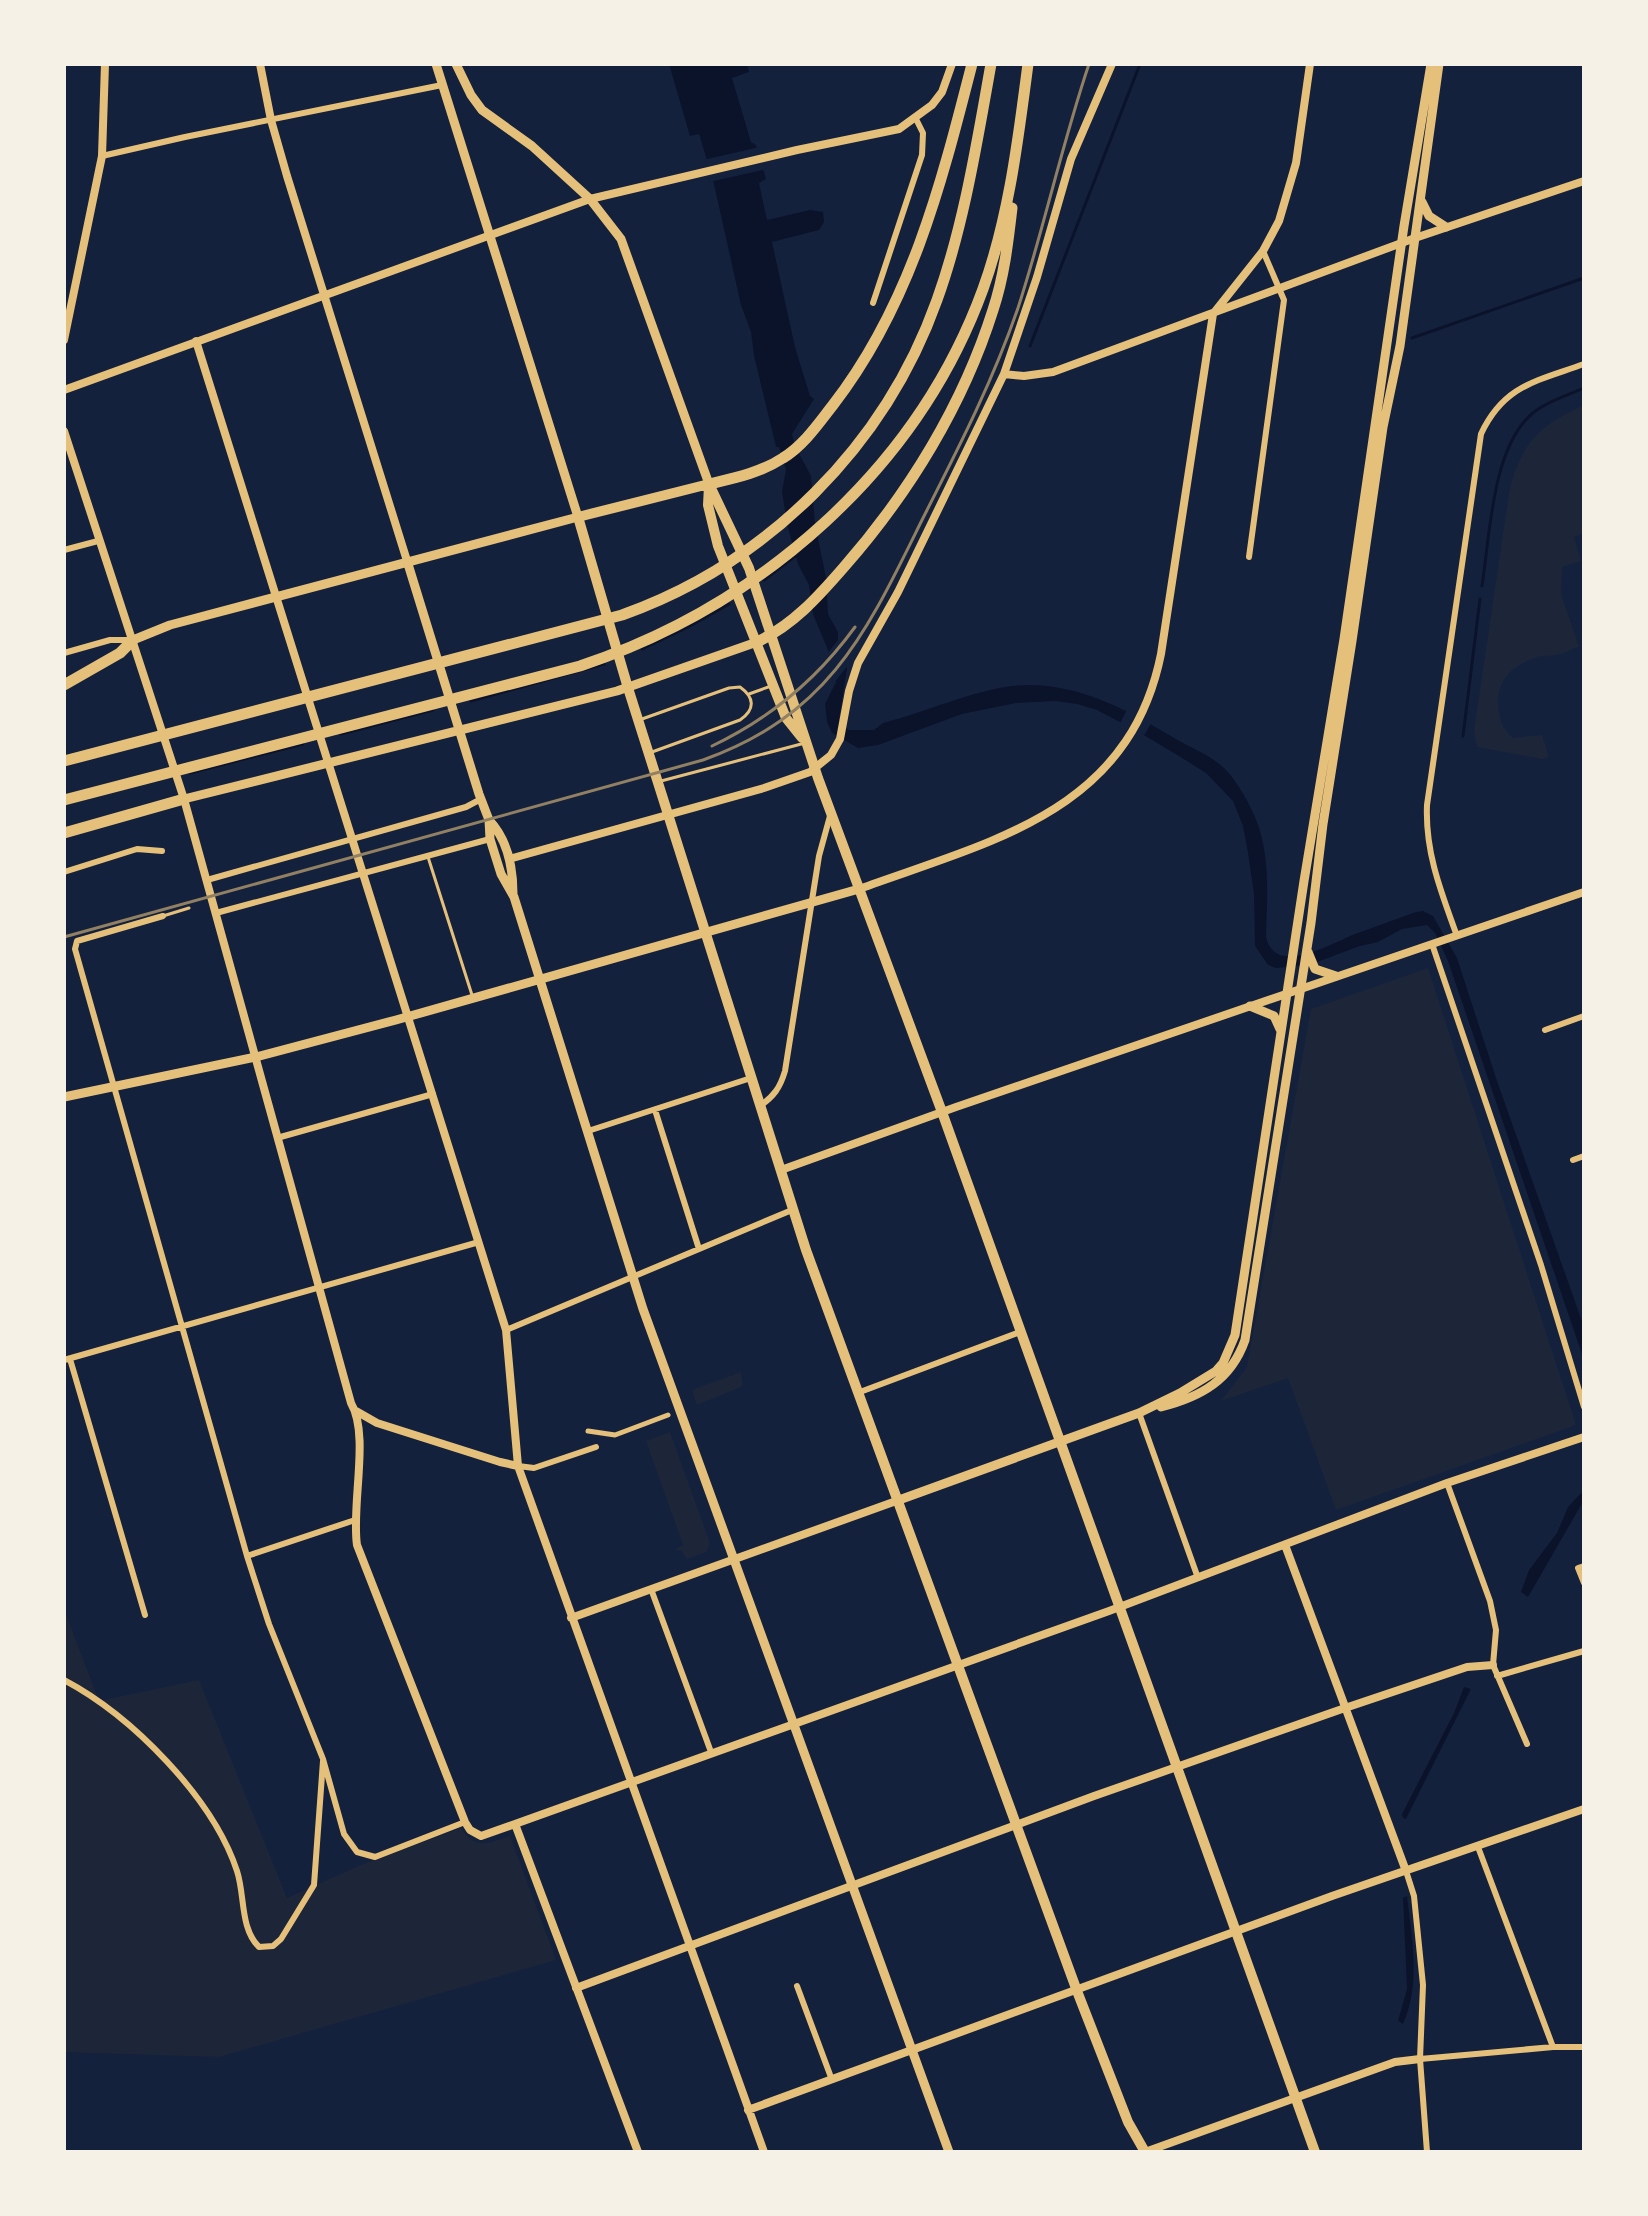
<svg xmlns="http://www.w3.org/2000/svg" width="1648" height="2216" viewBox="0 0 1648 2216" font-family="'Varela Round',sans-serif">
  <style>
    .green { fill: #1d2539 }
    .water { fill: #0b132b }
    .pier { fill: #14213d }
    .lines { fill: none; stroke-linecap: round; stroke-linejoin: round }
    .stream { stroke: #0b132b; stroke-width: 3 }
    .service { stroke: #e5c07b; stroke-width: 3 }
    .pedestrian { stroke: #e5c07b; stroke-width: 5 }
    .minor { stroke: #e5c07b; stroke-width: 6 }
    .tertiary { stroke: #e5c07b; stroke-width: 8 }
    .secondary { stroke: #e5c07b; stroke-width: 9 }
    .primary { stroke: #e5c07b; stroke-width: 10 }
    .motorway { stroke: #e5c07b; stroke-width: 11 }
    .rail { stroke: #918062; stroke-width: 3 }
  </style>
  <rect width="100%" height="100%" fill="#14213d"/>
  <path class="green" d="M1584 405V533L1574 537 1581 561 1562 567 1561 594 1579 647C1572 648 1568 652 1561 654 1555 656 1548 655 1542 656 1517 662 1497 677 1498 704 1499 718 1502 729 1513 738L1542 735 1549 757 1542 759 1477 747 1474 731 1510 487C1524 439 1540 426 1584 405Z
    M1428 968 1576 1425 1336 1510 1288 1378 1221 1401 1247 1367 1311 1009Z
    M741 1372 743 1386 697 1405 692 1390Z
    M670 1432 710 1543 706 1552 687 1559 681 1550H674L683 1545 646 1441Z
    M64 1609 99 1701 199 1680 287 1898 361 1865 461 1828C475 1851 489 1843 510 1836L556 1960 219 2057 64 2052Z"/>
  <path class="water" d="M669 64H747L749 72 732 78 751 142 756 145 766 179 759 183 767 220 810 210 823 212 824 222 819 230 772 242 795 347 810 396 814 399 792 434 795 446 811 476 815 523 826 578 828 614 838 632V641L847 669 839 720 848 730H874L883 723C926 712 968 692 1012 686 1072 679 1126 709 1176 739 1193 749 1213 756 1227 771 1239 785 1248 801 1255 817 1271 854 1267 899 1266 937 1275 978 1334 942 1355 934 1376 927 1395 919 1416 912L1423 911 1433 916 1457 958 1497 1081 1584 1327V1360L1448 961 1435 933 1427 925 1402 929 1378 942 1360 946 1309 965 1276 968 1268 965 1255 946 1254 894 1248 853 1243 826 1233 801 1206 773 1187 761 1137 731 1097 710 1077 704 1056 701 1016 703 962 714 878 745 858 748 832 733 827 722 825 704 836 682 835 667 813 614 809 585 798 564 787 524 782 491 786 470 779 447H776L754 356 751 332 741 305 713 180 699 134 690 136Z
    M1584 1490V1500L1528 1597 1521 1592 1529 1570 1557 1533 1568 1507Z
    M1464 1687 1471 1689 1406 1819 1403 1818 1402 1814 1454 1713Z
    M1407 1896C1412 1940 1421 1983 1403 2024L1398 2021 1407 1989 1403 1898Z"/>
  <path class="pier" d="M760 147 767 169 709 182 703 160Z
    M842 635 850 663 833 684 831 667 835 662 831 666 827 654Z
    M1128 708 1153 720 1142 739 1118 727Z"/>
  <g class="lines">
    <path class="stream" d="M1412 338 1584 278
      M1030 346 1140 64
      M764 580 799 553
      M1482 586C1490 535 1492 445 1534 412 1548 401 1568 395 1584 388
      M642 649 688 627 729 604
      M471 701 604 664
      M341 734 433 710
      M1463 736 1480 599
      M190 773 303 744"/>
    <path class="service" d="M749 694 771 686
      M642 719 729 688 740 687C754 697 756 709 740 720L652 752
      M661 781 805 743
      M428 857 472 995
      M163 916 189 908"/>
    <path class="pedestrian" d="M588 1431 615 1435 668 1415"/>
    <path class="minor" d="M102 156 185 137 442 85
      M873 303 922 155 923 133 916 119
      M64 550 98 541
      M1249 557 1284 300 1263 251
      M64 653 110 640H133
      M64 872 137 849 162 851
      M207 880 466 807 481 799
      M216 913 490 839
      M163 916 77 941 75 949 247 1556 269 1624 323 1759 344 1834 357 1852 375 1857 465 1822
      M1457 936C1441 892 1425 852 1427 805L1481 434C1504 385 1537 381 1584 364
      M1432 944 1541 1265 1584 1407
      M1545 1030 1584 1016
      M760 1106C774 1096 780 1088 785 1071L819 856 830 816
      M655 1110 699 1249
      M588 1131 751 1078
      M277 1138 433 1094
      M1573 1160 1584 1156
      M506 1330 792 1210
      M70 1359 145 1615
      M64 1360 479 1242
      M860 1392 1020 1332
      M1139 1413 1198 1578
      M518 1466 534 1468 596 1447
      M1447 1483 1490 1601 1496 1630 1493 1665 1527 1744
      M247 1556 355 1520
      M1584 1566 1578 1568 1584 1583
      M651 1589 711 1752
      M1497 1676 1584 1651
      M64 1680C132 1716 213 1798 237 1871 245 1895 240 1929 259 1947L273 1946 281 1939 314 1885 323 1761
      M1478 1847 1553 2047
      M1406 1871 1414 1896 1423 1985 1420 2059 1427 2152
      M797 1986 832 2080
      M1420 2059 1553 2047H1584"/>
    <path class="tertiary" d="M260 64 271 120 287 176 408 564
      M64 340 102 156 105 64
      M196 341 506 1330 518 1466 764 2152
      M1004 374 1024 376 1053 372 1415 238 1584 181
      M64 390 590 199 797 150 899 129 932 105 942 92 952 64
      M64 431 184 799 351 1403C370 1435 351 1505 357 1545L465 1822 470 1830 481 1836 515 1824 638 2152
      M509 859 764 788 810 772 831 755 840 739 849 691 858 663 898 592 1004 374 1037 277 1071 159 1112 64
      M859 889C990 841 1129 813 1161 654L1213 314 1263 251 1279 221 1296 163 1310 64
      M781 1170 956 1107 1584 892
      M356 1411 377 1423 500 1462 518 1466
      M1285 1545 1406 1871
      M571 1618 899 1500
      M515 1824 1109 1611 1447 1483 1584 1437
      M576 1988 1094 1796 1345 1708 1467 1667 1493 1665
      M748 2110 1332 1896 1584 1809
      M1145 2152 1395 2062 1420 2059"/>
    <path class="secondary" d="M456 64 471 95 482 110 532 146 590 199 621 239 709 484
      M1422 202 1429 216 1446 227
      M408 564 479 794 489 820 490 839 501 874 514 897 643 1309 949 2152
      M133 640 170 625 578 517 436 64
      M184 799 617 691 757 642
      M489 820C508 840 513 867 513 894
      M1308 952 1315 969 1336 976
      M1250 1006 1274 1016 1280 1029
      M64 1097 256 1057 396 1020 859 889
      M1161 1407C1201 1397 1231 1380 1245 1340L1311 923 1323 824 1352 641 1383 427 1400 346 1439 64
      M899 1500 1139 1413 1180 1393 1216 1371 1223 1363 1235 1335 1304 881 1344 639 1404 226 1431 64"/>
    <path class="primary" d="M709 484 578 517 628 688 806 1250 1077 1991 1128 2122 1145 2152
      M709 484 749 568 818 778 942 1112 1315 2152
      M709 486 708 505 718 546 786 718 802 738"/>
    <path class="motorway" d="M709 484C735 478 760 473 783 458 804 445 818 424 833 405 911 304 941 185 972 64
      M757 642C793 625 818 597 844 567 909 493 963 405 993 310 1004 277 1008 243 1012 208
      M64 685 120 653 133 640
      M64 761 622 615C768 563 885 446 937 300 964 225 977 142 991 64
      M64 800 580 666C760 606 917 470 983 289 1009 217 1018 140 1028 64
      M64 833 184 799"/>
    <path class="rail" d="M712 746C769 719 818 678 855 627
      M64 937 703 760C831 714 867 631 923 518 958 449 993 381 1018 308 1044 228 1062 144 1089 64"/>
  </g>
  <rect width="1648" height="2216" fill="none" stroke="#f6f1e7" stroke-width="132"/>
</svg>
